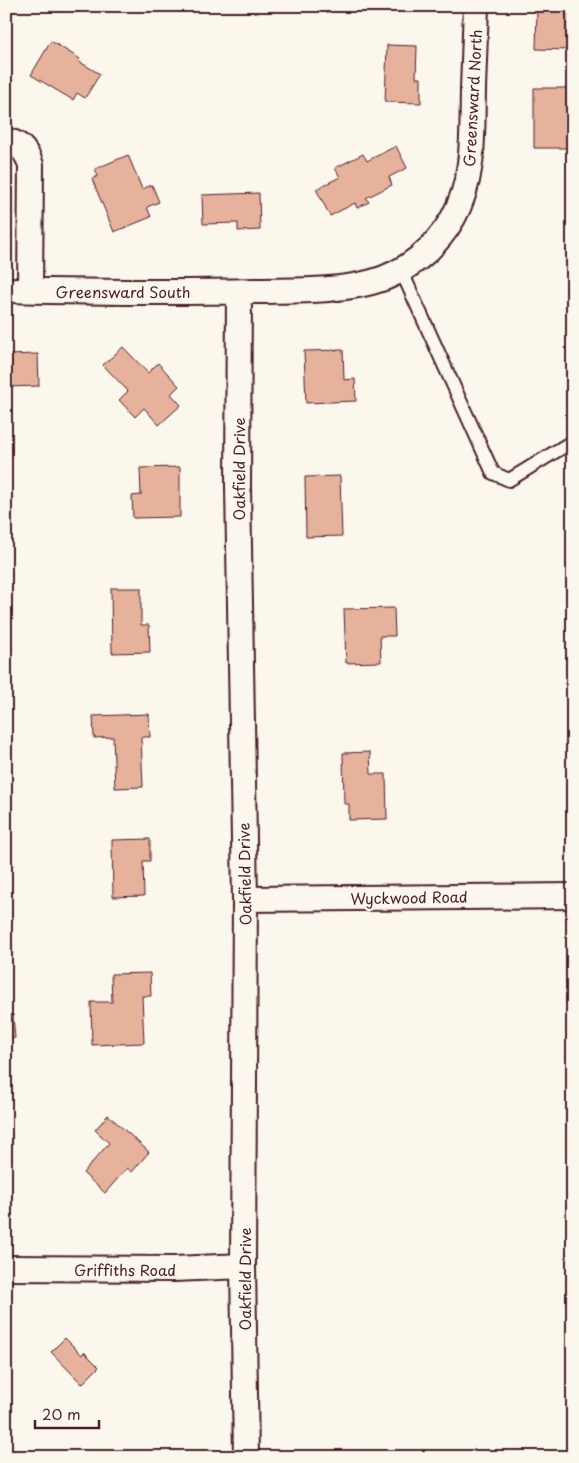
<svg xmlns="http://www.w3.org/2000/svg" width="579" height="1463" viewBox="0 0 579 1463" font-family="'Playpen Sans',sans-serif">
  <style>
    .building { fill: #e7b29c; stroke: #4a1f2b }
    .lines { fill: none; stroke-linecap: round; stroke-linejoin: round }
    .service-casing { stroke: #4a1f2b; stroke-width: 16 }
    .minor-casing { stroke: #4a1f2b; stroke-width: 28 }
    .service { stroke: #fbf7ec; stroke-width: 12 }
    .minor { stroke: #fbf7ec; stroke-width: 24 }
    .labels { text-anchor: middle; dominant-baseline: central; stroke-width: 5; stroke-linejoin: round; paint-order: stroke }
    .street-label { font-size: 15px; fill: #4a1f2b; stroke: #fbf7ec }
  </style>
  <rect width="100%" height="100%" fill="#fbf7ec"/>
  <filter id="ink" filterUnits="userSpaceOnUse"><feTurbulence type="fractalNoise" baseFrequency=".02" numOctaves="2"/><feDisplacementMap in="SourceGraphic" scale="10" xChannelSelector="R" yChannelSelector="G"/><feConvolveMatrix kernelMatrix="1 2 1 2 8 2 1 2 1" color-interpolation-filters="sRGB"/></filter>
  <g filter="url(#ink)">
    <path class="building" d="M537 6H573V29H571L570 50 536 49Z
      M51 41 80 59 78 61 100 74 85 98 77 93 73 100 31 75Z
      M387 45 417 46 416 78H421V103L385 102Z
      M534 88H570V148H534Z
      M396 146 407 168 389 177 392 185 366 198 369 202 357 208 355 203 330 216 316 189 340 177 335 168 363 154 367 161Z
      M128 155 142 189 152 185 159 202 147 207 151 217 114 232 92 179 98 176 95 169Z
      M259 193 260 230 238 231V223L203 224 202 195Z
      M123 347 148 373 158 363 179 386 171 394 181 405 159 425 144 408 135 417 119 400 128 391 103 365Z
      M343 350 344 380 355 379 356 401 306 403 304 351Z
      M38 354 39 386 6 387V355Z
      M180 467V517L133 518 132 496 141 495 140 468Z
      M340 476 342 536 306 537 305 477Z
      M111 588H141V625H149L150 652 112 653Z
      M394 608 395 636H380L381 662 346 663 344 609Z
      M149 714 150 737H141L143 787 115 788 113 737 94 738 93 716Z
      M370 752 371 774H386L387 819 349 820V804H344L343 753Z
      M150 839V861H143L144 896 113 897 112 840Z
      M150 973 151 996H142L144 1043 92 1045 91 1002H112L111 974Z
      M13 1015 15 1038 6 1039V1016Z
      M108 1115 149 1152 132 1172 127 1168 105 1193 83 1173 109 1143 95 1130Z
      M65 1338 82 1355 84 1352 99 1367 82 1384 51 1352Z"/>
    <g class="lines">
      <g class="service-casing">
        <path id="service" d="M401 270 493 473 509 480 573 441"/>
      </g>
      <g class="minor-casing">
        <path id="minor" d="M6 141C20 142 27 153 31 165L30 290
          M6 290C89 292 172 293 255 291 294 290 334 292 372 282 406 273 435 249 453 218 475 179 472 133 473 89 474 62 475 34 476 6
          M239 292 238 487 245 899 243 1266 246 1457
          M245 899 573 896
          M6 1268 174 1269 243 1266"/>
      </g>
      <use href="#service" class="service"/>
      <use href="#minor" class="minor"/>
    </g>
  </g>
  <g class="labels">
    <g class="street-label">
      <text transform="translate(472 98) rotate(-87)">Greensward North</text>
      <text x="123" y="291">Greensward South</text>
      <text transform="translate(238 469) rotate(-90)">Oakfield Drive</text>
      <text transform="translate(244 874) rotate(-91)">Oakfield Drive</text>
      <text transform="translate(409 897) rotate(-1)">Wyckwood Road</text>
      <text x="125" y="1269">Griffiths Road</text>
      <text transform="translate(244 1279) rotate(-90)">Oakfield Drive</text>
    </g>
  </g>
  <rect width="579" height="1463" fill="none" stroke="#fbf7ec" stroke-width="25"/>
  <rect x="12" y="12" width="554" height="1438" fill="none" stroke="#4a1f2b" stroke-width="2" filter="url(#ink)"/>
  <path d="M35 1420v8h64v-8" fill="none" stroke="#4a1f2b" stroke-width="2.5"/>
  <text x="42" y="1420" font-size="15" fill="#4a1f2b" stroke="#fbf7ec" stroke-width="4" paint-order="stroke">20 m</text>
</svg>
